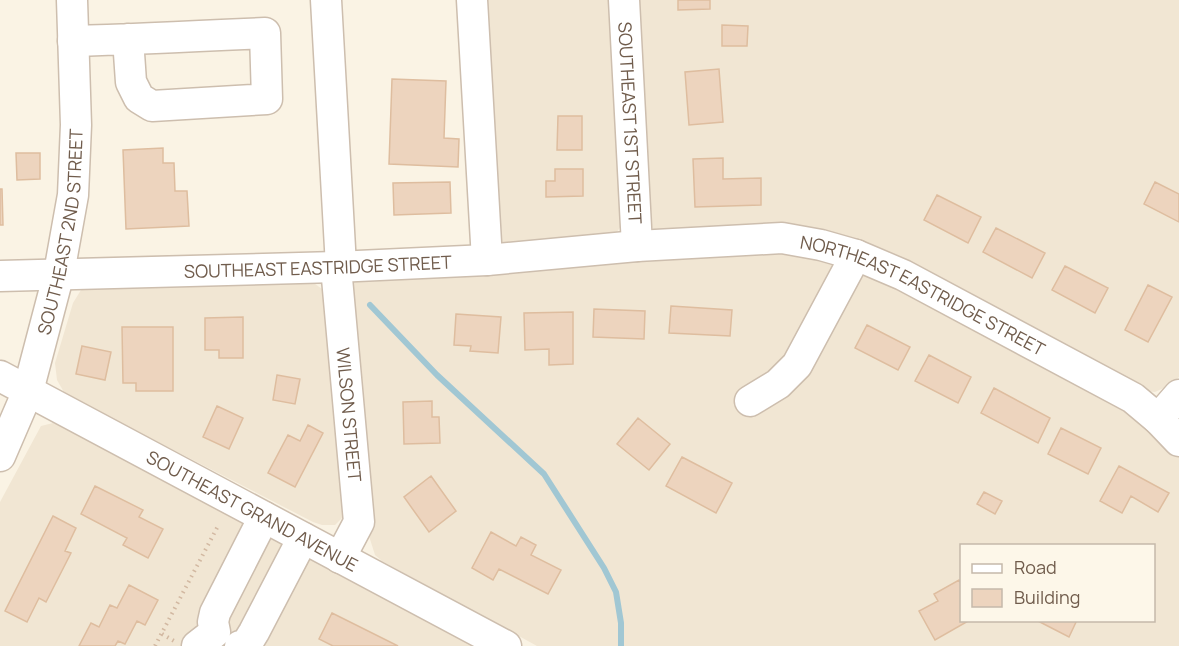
<svg xmlns="http://www.w3.org/2000/svg" width="1179" height="646" viewBox="0 0 1179 646" font-family="Manrope,sans-serif">
  <style>
    .residential { fill: #f1e6d3; fill-rule: evenodd }
    .lines { fill: none; stroke-linecap: round; stroke-linejoin: round }
    .stream { stroke: #a1c7d3; stroke-width: 6 }
    .building { fill: #edd4be; stroke: #debd9f; stroke-width: 1.5 }
    .minor-casing { stroke: #cdbeae; stroke-width: 33 }
    .path { stroke: #d2b8a1; stroke-width: 4; stroke-dasharray: 1.5 4.5; stroke-linecap: butt }
    .minor { stroke: #fff; stroke-width: 30 }
    .labels { text-anchor: middle; dominant-baseline: central; stroke-width: 4.5; stroke-linejoin: round; paint-order: stroke }
    .street-label { font-size: 18px; fill: #705c4c; stroke: #fdf7e9 }
  </style>
  <rect width="100%" height="100%" fill="#faf3e4"/>
  <path class="residential" d="M482 0H614L622 225 616 233 500 250Z
    M637 0H1179V377L1168 386 1155 392 1146 391 897 257 655 231 648 222Z
    M765 249 866 269 1099 392 1140 423 1179 456V646H537L382 561 375 555 369 536 349 286 352 277ZM962 546H1154V620H962Z
    M311 281 322 289 327 295 344 516 335 525H322L313 522 65 394 57 380 55 363 73 303 81 290 89 286Z
    M53 423 59 425 480 646H0V502L41 426Z"/>
  <g class="lines">
    <path class="stream" d="M370 305 437 375 544 474 604 568 616 592 621 623V646"/>
  </g>
  <path class="building" d="M678 0H710V9L678 10Z
    M722 25 748 26 747 46H722Z
    M719 69 723 122 689 125 685 72Z
    M392 79 446 81 444 138 459 139 458 167 389 164Z
    M558 116H582V150H557Z
    M163 148V163H174L175 191H187L189 226 126 229 123 150Z
    M16 153H40V179L17 180Z
    M723 158V179L761 178V205L695 207 693 159Z
    M555 169H583V196L546 197V181H555Z
    M450 182 451 213 394 215 393 183Z
    M1155 182 1179 194V222L1144 204Z
    M0 189H2L3 225H0Z
    M937 195 981 217 968 243 924 220Z
    M996 228 1045 253 1032 278 983 252Z
    M1065 266 1108 288 1095 313 1052 290Z
    M1148 285 1172 297 1148 342 1125 330Z
    M671 306 732 310 730 336 669 333Z
    M594 309 645 311 644 339 593 337Z
    M573 312V364L549 365V349L525 350 524 313Z
    M456 314 501 317 498 353 470 351 471 346 454 345Z
    M243 317V358H219V350H205V318Z
    M867 325 910 347 898 370 855 348Z
    M122 327H173V391H136V383H123Z
    M82 346 111 352 105 380 76 374Z
    M929 355 971 377 958 403 915 381Z
    M277 375 300 379 295 404 273 400Z
    M994 388 1050 418 1038 443 981 413Z
    M432 401V417H439L440 443 404 444 403 402Z
    M217 406 243 418 229 449 203 437Z
    M638 418 670 444 649 470 617 444Z
    M308 425 323 433 295 487 268 473 288 435 300 441Z
    M1061 428 1101 448 1088 474 1048 454Z
    M682 457 732 483 716 513 666 486Z
    M1119 466 1169 493 1158 512 1131 496 1122 513 1100 501Z
    M431 476 456 511 429 532 404 497Z
    M95 486 143 510 139 517 163 529 148 558 123 545 127 538 81 514Z
    M984 492 1002 501 995 514 977 504Z
    M53 516 76 528 65 551 71 553 46 602 39 598 27 622 5 611Z
    M491 532 516 546 521 537 536 545 531 555 561 570 548 594 499 569 493 580 472 568Z
    M959 580 962 585V620H970L935 640 919 611 938 601 934 594Z
    M129 585 158 600 145 625 137 621 125 644 118 641 115 646H79L91 623 99 627 110 605 117 608Z
    M332 613 398 646H333L319 639Z
    M1036 620H1077L1069 637Z"/>
  <g class="lines">
    <g class="minor-casing">
      <g id="minor">
        <path d="M326 0 341 266"/>
        <path d="M472 0 487 260"/>
        <path id="s1" d="M624 0 637 246"/>
        <path d="M73 41C137 39 201 36 265 33L267 99 152 106 139 98 131 82 128 39"/>
        <path id="s2" d="M336 267 359 522 340 558"/>
        <path id="s3" d="M0 276 336 267 487 260 637 246 782 238 821 245 856 255 903 275 1133 398 1158 419 1179 441"/>
        <path id="s4" d="M0 376 506 646"/>
        <path d="M750 401 778 384 797 365 856 255"/>
        <path d="M1158 419 1179 395"/>
        <path id="s5" d="M0 456 28 391 59 273 73 195 76 125 72 0"/>
        <path d="M197 646 215 632 213 622 215 613 264 517"/>
        <path d="M240 646 246 645 254 632 303 538"/>
      </g>
    </g>
    <path class="path" d="M162 634 174 641
      M155 646 219 524"/>
    <use href="#minor" class="minor"/>
  </g>
  <g class="labels">
    <g class="street-label">
      <text stroke="none"><textPath href="#s1" startOffset="123">SOUTHEAST 1ST STREET</textPath></text>
      <text stroke="none"><textPath href="#s5" startOffset="234">SOUTHEAST 2ND STREET</textPath></text>
      <text stroke="none"><textPath href="#s3" startOffset="318">SOUTHEAST EASTRIDGE STREET</textPath></text>
      <text stroke="none"><textPath href="#s3" startOffset="936">NORTHEAST EASTRIDGE STREET</textPath></text>
      <text stroke="none"><textPath href="#s2" startOffset="148">WILSON STREET</textPath></text>
      <text stroke="none"><textPath href="#s4" startOffset="286">SOUTHEAST GRAND AVENUE</textPath></text>
    </g>
  </g>
  <rect x="960" y="544" width="195" height="78" fill="#fdf7e9" stroke="#c5b9aa" stroke-width="1.5"/>
  <rect x="972" y="564" width="30" height="9" fill="#ffffff" stroke="#c5b9aa" stroke-width="1.5"/>
  <text x="1014" y="574" font-size="18" fill="#705c4c">Road</text>
  <rect x="972" y="589" width="30" height="18" fill="#edd4be" stroke="#c5b9aa" stroke-width="1.5"/>
  <text x="1014" y="604" font-size="18" fill="#705c4c">Building</text>
</svg>
